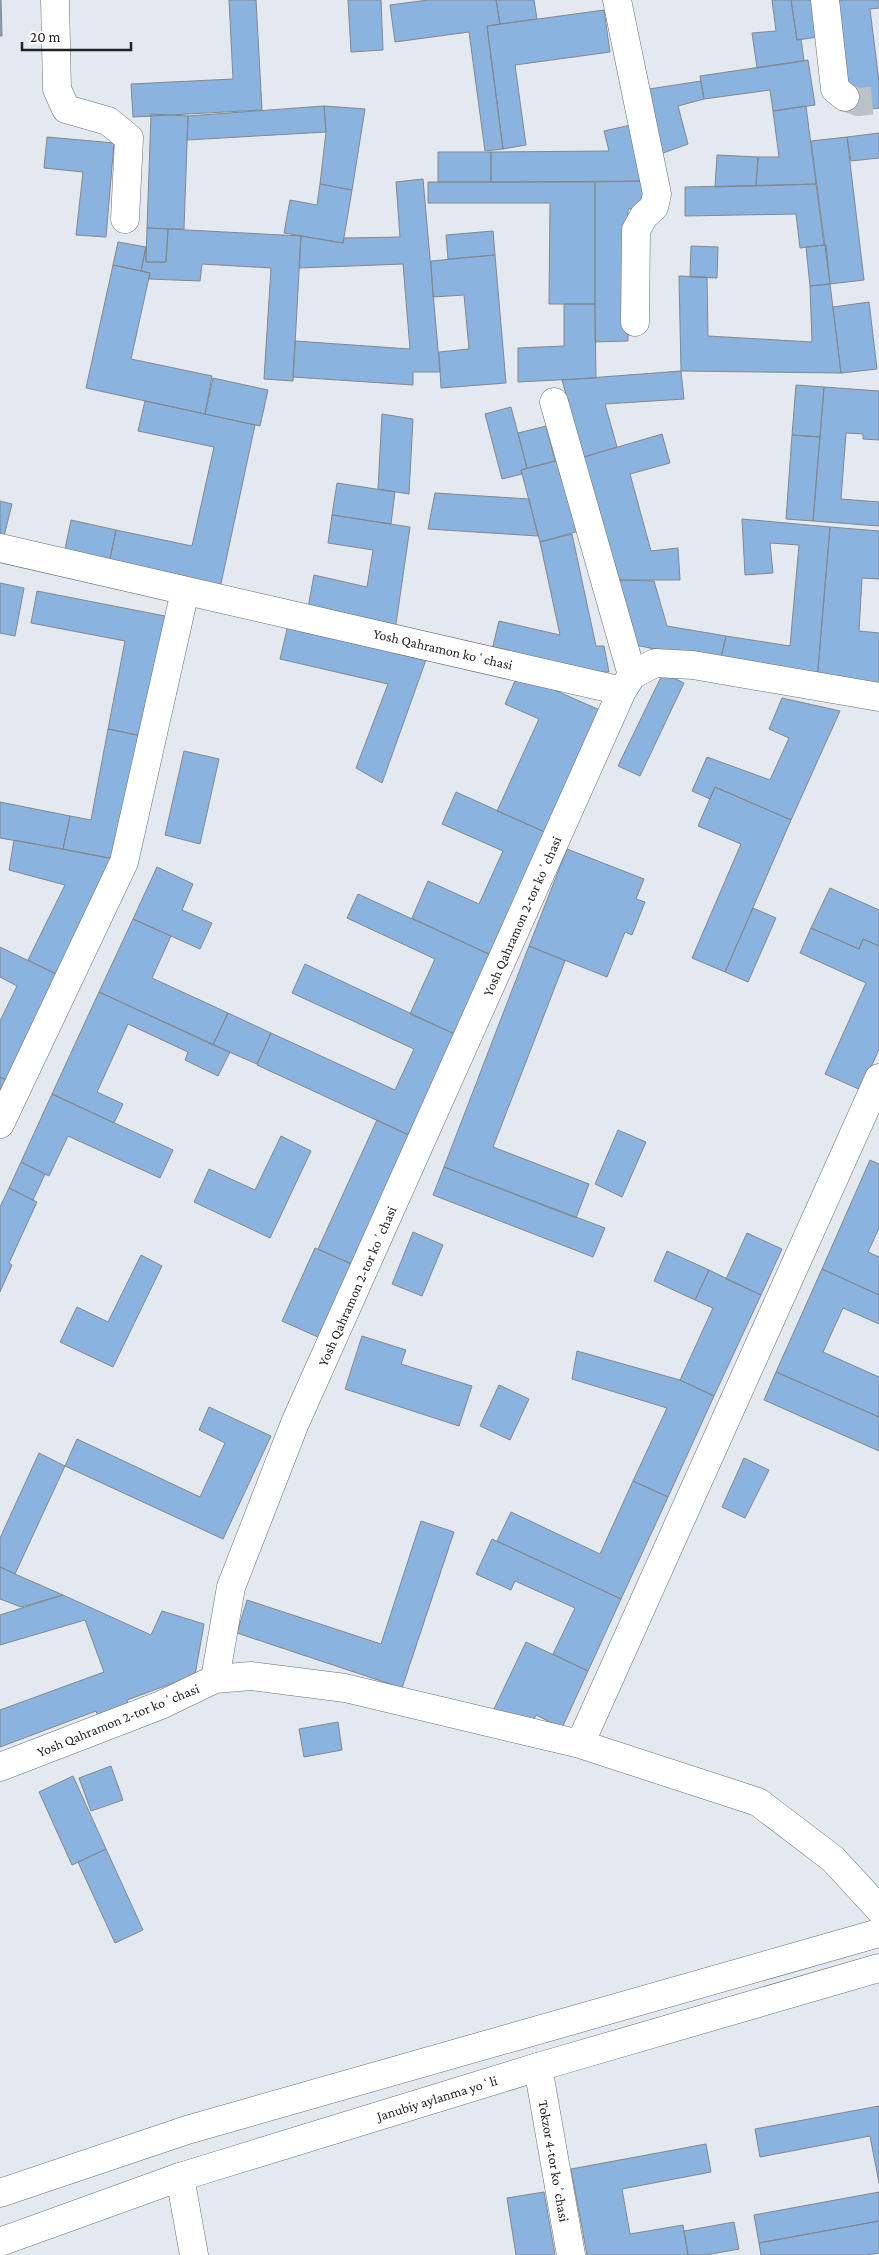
<svg xmlns="http://www.w3.org/2000/svg" width="879" height="2255" viewBox="0 0 879 2255" font-family="'Crimson Pro',serif">
  <style>
    .building { fill: #8bb3df; stroke: #82888d }
    .lines { fill: none; stroke-linecap: round; stroke-linejoin: round }
    .minor-tunnel { stroke: #bcc1c7; stroke-width: 28; stroke-dasharray: 28 14; stroke-linecap: butt }
    .minor-casing { stroke: #686d73; stroke-width: 29 }
    .highway-casing { stroke: #686d73; stroke-width: 29 }
    .minor { stroke: #fff; stroke-width: 28 }
    .highway { stroke: #fff; stroke-width: 28 }
    .labels { text-anchor: middle; dominant-baseline: central; stroke-width: 4; stroke-linejoin: round; paint-order: stroke }
    .street-label { font-size: 14px; fill: #212326; stroke: #fff }
  </style>
  <rect width="100%" height="100%" fill="#e3e9ef"/>
  <path class="building" d="M0 0H1L2 36H0Z
    M229 0H256L262 110 133 117 131 84 233 79Z
    M348 0H381L383 50 351 52Z
    M428 0H496L500 24 487 26 503 149 485 151 469 32 395 42 390 5Z
    M496 0H534L537 19 500 24Z
    M772 0H791L797 40 801 39 804 61 757 68 752 33 776 31Z
    M791 0H820L825 36 797 40Z
    M834 0H879V8L870 9 879 82V108L847 112Z
    M604 10 610 52 515 65 526 145 503 149 487 26Z
    M808 60 815 105 773 111 770 90 704 99 700 76Z
    M701 81 704 99 678 106 688 144 652 157 636 91Z
    M324 106 365 109 352 190 320 184 326 132Z
    M324 106 326 132 187 140 188 116Z
    M806 106 816 184 756 186 758 157H779L773 111Z
    M151 114 188 116 184 229 147 228Z
    M635 124 649 181 491 182V152L609 151 604 131Z
    M879 133V158L851 161 847 137Z
    M47 137 114 143 106 237 76 235 83 172 44 168Z
    M847 137 864 280 830 284 811 141Z
    M438 152H491V182H438Z
    M717 155 758 157 756 186 715 187Z
    M423 179 440 372H413V385L293 377 295 341 410 349 403 264 299 268 301 236 343 243 344 238 400 237 396 182Z
    M649 181V209H628V341L595 342V182Z
    M428 182H595V304H549L550 203H428Z
    M320 184 352 190 343 243 284 233 290 200 317 205Z
    M816 184 824 245 800 248 796 214 685 216V187Z
    M147 228 168 229 166 262H146Z
    M168 229 301 236 293 381 264 379 271 268 202 264 200 281 149 279 150 273 141 271 146 247V262H166Z
    M493 231 495 255 448 259 446 235Z
    M118 242 146 247 141 271 113 265Z
    M826 245 830 284 810 286 806 247Z
    M691 246 718 247 717 278 690 277Z
    M495 255 506 383 441 388 439 352 469 349 464 295 433 297 431 261Z
    M113 265 150 273 131 359 212 376 205 414 86 388Z
    M679 276 707 277 708 336 812 342 810 286 830 284 841 373 681 371Z
    M869 302 877 369 841 373 833 307Z
    M564 304H595L596 378 518 382V348L564 346Z
    M681 371 684 399 605 404 617 447 584 457 562 380Z
    M213 378 268 390 260 426 205 414Z
    M796 385 824 387 820 437 792 435Z
    M824 387 879 391V440L863 439V434L846 433 841 499 879 502V526L813 521Z
    M145 401 255 425 219 593 108 568 116 530 192 546 214 447 138 431Z
    M511 407 527 468 521 470 522 474 502 479 485 414Z
    M382 414 413 419 409 494 378 489Z
    M546 426 555 461 527 468 518 433Z
    M662 434 670 463 630 474 651 551 678 548 680 580H617L584 457Z
    M792 435 820 437 813 521 786 519Z
    M560 460 579 531 540 542 521 470Z
    M337 483 395 492 391 524 332 515Z
    M435 493 529 499 538 536 428 529Z
    M0 501 12 504 3 540 0 539Z
    M332 515 410 527 395 631 307 613 314 575 367 587 373 550 328 543Z
    M742 519 830 527 817 681 720 662 726 636 790 646 799 545 770 543 773 573 745 575Z
    M71 520 116 530 108 568 63 559Z
    M830 527 879 531V579L862 578 859 631 879 633V692L817 681Z
    M572 534 596 646H604L609 672H564L491 654 499 621 560 635 540 542Z
    M617 580 654 581 667 626 726 636 720 662 635 645Z
    M0 583 24 588 15 636 0 633Z
    M37 591 165 616 142 736 108 729 125 641 31 623Z
    M288 625 427 657 382 783 356 768 388 684 280 659Z
    M663 673 684 683 640 776 618 766Z
    M518 674 602 711 547 833 497 811 539 719 505 704Z
    M782 698 840 711 791 820 715 787 710 799 692 791 707 757 770 780 789 738 769 729Z
    M108 729 142 736 119 860 63 849 70 816 91 820Z
    M184 751 219 759 200 844 165 835Z
    M715 787 791 820 725 972 692 958 741 844 698 826Z
    M456 792 547 833 495 957 412 918 428 881 479 904 503 851 442 824Z
    M0 802 70 816 63 849 0 838Z
    M14 840 119 860 58 975 28 960 65 885 9 870Z
    M567 849 644 879 636 899 645 902 632 935 625 932 607 977 529 946Z
    M157 867 193 884 182 910 212 923 200 949 133 919Z
    M830 888 879 910V946L863 939 859 949 811 928Z
    M358 894 495 957 459 1036 410 1014 435 959 347 918Z
    M753 908 776 918 748 982 725 972Z
    M133 919 171 936 152 978 228 1013 213 1045 99 992Z
    M811 928 859 949 863 939 879 946V1049L861 1090 825 1074 866 983 800 953Z
    M529 946 565 961 493 1147 589 1184 576 1218 444 1167Z
    M0 947 58 975 8 1081 0 1077V1021L17 986 0 977Z
    M305 964 459 1036 413 1137 257 1065 271 1033 395 1090 414 1049 292 993Z
    M99 992 230 1052 218 1076 185 1060 188 1052 128 1024 97 1092 123 1104 114 1123 52 1094Z
    M228 1013 271 1033 257 1064 213 1045Z
    M0 1077 13 1084 0 1111Z
    M52 1094 173 1150 160 1178 68 1136 49 1176 21 1162Z
    M377 1120 413 1137 354 1265 318 1249Z
    M618 1130 646 1142 622 1197 595 1184Z
    M281 1136 311 1151 270 1238 194 1202 209 1169 255 1190Z
    M870 1160 879 1164V1228L868 1252 879 1257V1295L822 1269Z
    M21 1162 45 1174 33 1200 9 1188Z
    M444 1167 605 1228 593 1257 433 1195Z
    M9 1188 37 1202 9 1263 12 1265 0 1292V1207Z
    M413 1232 443 1245 422 1296 392 1284Z
    M747 1233 782 1249 761 1295 726 1279Z
    M315 1248 354 1265 320 1338 282 1321Z
    M667 1251 709 1270 695 1300 654 1281Z
    M141 1255 162 1266 113 1367 60 1342 77 1307 108 1322Z
    M822 1269 879 1295V1324L843 1308 823 1352 879 1377V1417L776 1372Z
    M709 1270 761 1295 714 1396 680 1380 713 1308 695 1300Z
    M362 1336 406 1350 401 1364 472 1386 459 1426 345 1389Z
    M577 1351 680 1380 714 1396 668 1497 633 1481 667 1408 572 1379Z
    M776 1372 879 1417V1451L764 1400Z
    M499 1385 529 1399 510 1440 480 1426Z
    M209 1407 271 1436 223 1539 65 1466 77 1439 200 1497 225 1443 199 1430Z
    M39 1453 65 1466 15 1574 0 1567V1538Z
    M744 1458 769 1470 745 1518 722 1507Z
    M633 1481 668 1497 621 1599 497 1541 511 1512 600 1554Z
    M421 1521 454 1532 402 1688 237 1633 247 1600 381 1644Z
    M492 1539 621 1599 588 1671 553 1654 575 1608 515 1581 511 1590 476 1574Z
    M0 1567 15 1574 63 1595 21 1607 0 1599Z
    M63 1595 151 1635 162 1611 204 1624 195 1675 127 1700 129 1709 99 1720 96 1711 0 1747V1710L104 1672 85 1620 0 1645V1615Z
    M526 1642 588 1671 562 1728 536 1715 531 1726 494 1709Z
    M338 1722 342 1750 304 1757 299 1729Z
    M111 1766 123 1800 91 1811 79 1778Z
    M73 1776 106 1849 72 1865 39 1792Z
    M106 1849 143 1930 115 1943 78 1862Z
    M879 2106V2183L870 2136 760 2157 755 2129Z
    M706 2144 711 2172 622 2189 630 2234 683 2225 688 2255H587L571 2169Z
    M544 2192 555 2255H516L507 2198Z
    M879 2192V2221L759 2243 754 2215Z
    M879 2221V2253L865 2255H761L759 2243Z
    M734 2222 739 2249 706 2255H688L684 2231Z"/>
  <g class="lines">
    <path class="minor-tunnel" d="M845 97 858 102 879 100"/>
    <g class="minor-casing">
      <path id="minor" d="M55 0 57 89 66 109 108 121 129 138 125 219
        M617 0 657 194 654 207 644 216 636 230 635 322
        M825 0 835 89 845 97
        M554 402 632 675
        M0 548 622 691 632 675 655 663 693 665 879 697
        M0 1124 124 862 185 591
        M215 1679 251 1676 345 1688 580 1744 758 1802 833 1859 879 1909
        M580 1744 879 1078
        M0 1767 161 1705 215 1679 231 1587 295 1423 622 691
        M538 2067 571 2255
        M180 2177 194 2255"/>
    </g>
    <g class="highway-casing">
      <path id="highway" d="M0 2193 187 2130 879 1933
        M0 2242 180 2177 538 2067 879 1968"/>
    </g>
    <use href="#minor" class="minor"/>
    <use href="#highway" class="highway"/>
  </g>
  <g class="labels">
    <g class="street-label">
      <text transform="translate(443 649) rotate(13)">Yosh Qahramon koʻchasi</text>
      <text transform="translate(522 916) rotate(-66)">Yosh Qahramon 2-tor koʼchasi</text>
      <text transform="translate(357 1286) rotate(-66)">Yosh Qahramon 2-tor koʼchasi</text>
      <text transform="translate(118 1720) rotate(-22)">Yosh Qahramon 2-tor koʼchasi</text>
      <text transform="translate(437 2098) rotate(-17)">Janubiy aylanma yoʻli</text>
      <text transform="translate(554 2161) rotate(80)">Tokzor 4-tor koʼchasi</text>
    </g>
  </g>
  <path d="M22 42v8h109v-8" fill="none" stroke="#212326" stroke-width="2.5"/>
  <text x="30" y="42" font-size="15" fill="#212326" stroke="#ffffff" stroke-width="4" paint-order="stroke">20 m</text>
</svg>
